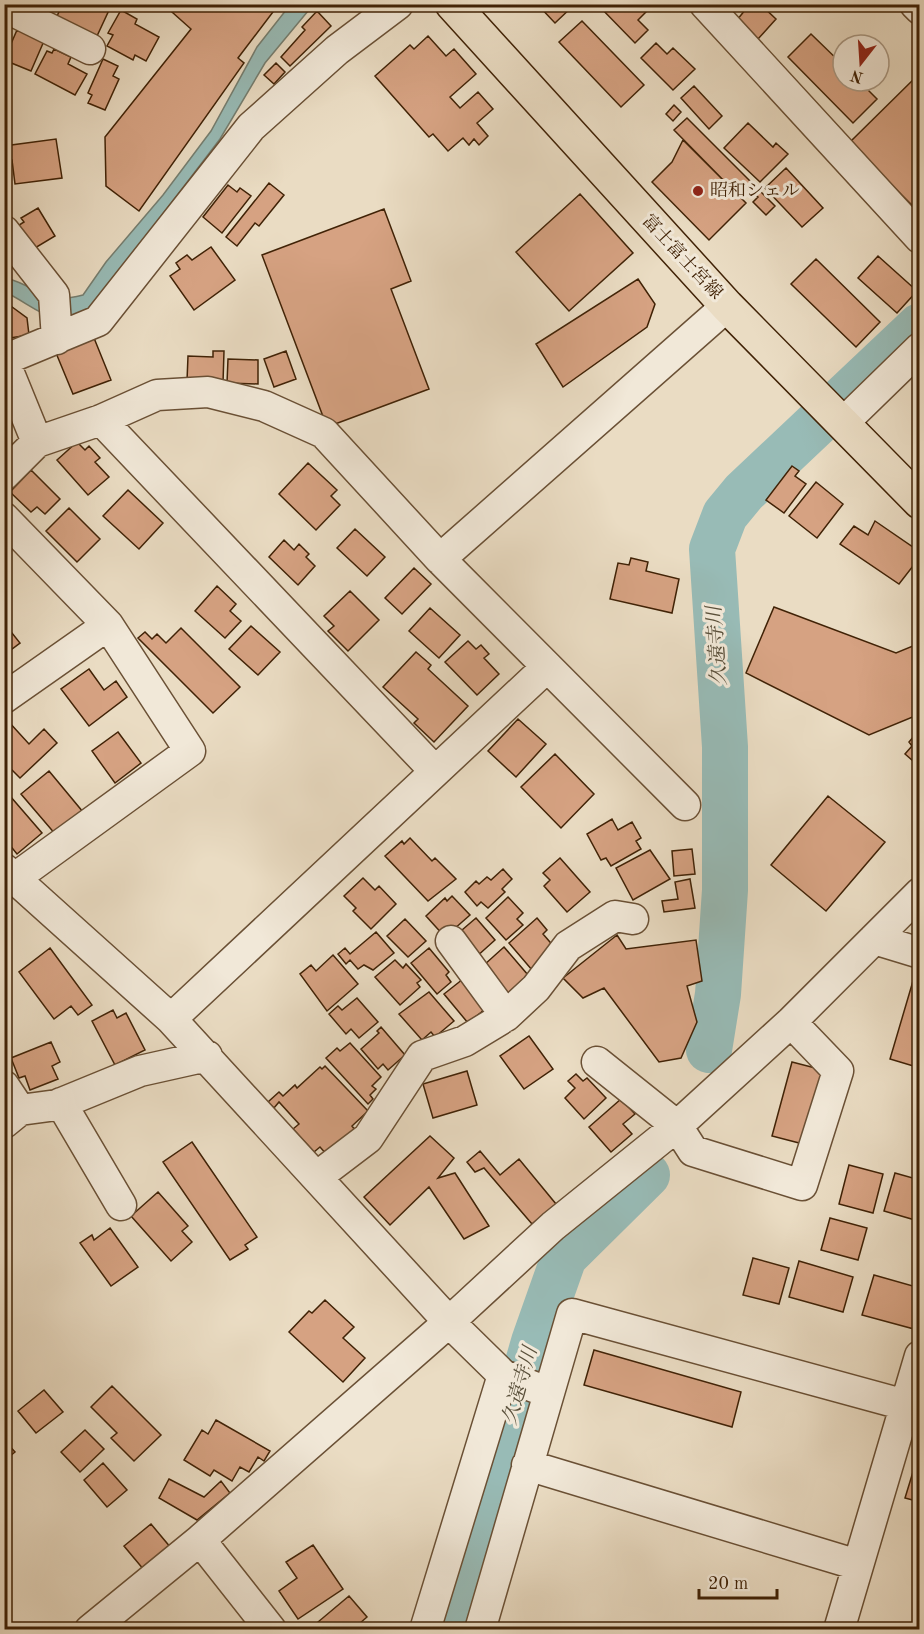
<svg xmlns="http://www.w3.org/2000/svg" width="924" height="1634" viewBox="0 0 924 1634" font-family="'Old Standard TT','Noto Serif JP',serif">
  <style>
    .water { fill: #98bbb6; stroke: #757e70; stroke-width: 1.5 }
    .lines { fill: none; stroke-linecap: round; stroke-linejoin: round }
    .river { stroke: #98bbb6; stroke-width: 46 }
    .building { fill: #d6a282; stroke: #402206; stroke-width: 1.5 }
    .minor-casing { stroke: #6a5035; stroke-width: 33 }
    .major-casing { stroke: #402206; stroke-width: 36 }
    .minor { stroke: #f1e8d8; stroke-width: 30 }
    .major { stroke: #eadcc3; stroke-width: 33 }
    .poi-dot { fill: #8f2418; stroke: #f1e8d8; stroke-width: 2 }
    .labels { text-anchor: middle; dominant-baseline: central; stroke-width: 6; stroke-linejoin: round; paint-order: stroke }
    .poi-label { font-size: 18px; fill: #402206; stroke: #f1e8d8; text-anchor: start }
    .street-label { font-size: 18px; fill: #402206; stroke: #f1e8d8 }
    .water-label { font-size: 20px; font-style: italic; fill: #5a503b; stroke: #f1e8d8 }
  </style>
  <rect width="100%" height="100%" fill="#eadcc3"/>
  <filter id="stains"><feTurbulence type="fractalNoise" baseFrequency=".00333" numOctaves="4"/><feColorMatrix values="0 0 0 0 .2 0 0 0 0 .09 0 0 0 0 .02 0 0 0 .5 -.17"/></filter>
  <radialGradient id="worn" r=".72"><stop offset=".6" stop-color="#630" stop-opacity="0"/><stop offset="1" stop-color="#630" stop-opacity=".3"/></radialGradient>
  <path class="water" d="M290 5H313L265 63 220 139 89 311C51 330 37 307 5 292V278C41 286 38 306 83 295L106 262 163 195 211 131 257 47Z"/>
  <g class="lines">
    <path class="river" d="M709 1050 718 994 725 890V747L712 549 725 515 744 492 920 326
      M450 1630 534 1342 564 1257 647 1175"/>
  </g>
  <path class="building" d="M63 4H103L110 8 97 36 57 16Z
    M163 4H279L238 58 244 63 139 211 106 186 105 137 191 29Z
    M537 4H575L555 23Z
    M597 4H643L648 10 638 20 648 30 635 43Z
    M750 4H760L776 19 758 39 737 20Z
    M121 10 137 19 135 24 159 37 146 61 135 55 133 60 107 46 113 35 108 33Z
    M317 11 331 26 290 66 281 57 305 30 302 27Z
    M582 21 644 85 621 107 559 42Z
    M17 30 44 41 31 71 4 60Z
    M811 34 843 65V81H859L877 99 853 123 788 57Z
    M428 36 446 56 454 49 476 74 450 97 460 108 478 92 493 109 477 123 488 136 479 145 474 139 469 145 463 138 448 151 433 134 429 137 375 76 410 45 414 49Z
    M656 43 667 54 673 48 695 69 673 90 641 58Z
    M54 49 71 57 68 64 87 74 75 95 35 74 47 51 52 53Z
    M103 59 118 66 113 76 119 79 105 110 88 103 92 95 88 93Z
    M276 63 285 72 274 84 264 75Z
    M920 73V213L849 143Z
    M694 86 722 116 709 129 681 98Z
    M674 105 681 112 673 121 666 114Z
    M687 118 775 206 766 215 753 202 758 197 745 185 736 193 674 130Z
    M748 123 773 147 776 143 788 154 760 182 724 148Z
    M56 139 62 178 15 184 12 160 4 161V146Z
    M683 140 746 203 709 240 652 182 672 162Z
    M786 168 823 208 802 227 765 188Z
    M269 183 284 195 259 226 255 223 237 246 226 237Z
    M228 185 237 192 240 188 251 196 222 233 203 217Z
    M580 194 633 253 569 311 516 252Z
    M38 208 55 236 30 251 16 227 24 222 21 218Z
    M384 209 411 281 391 289 429 389 327 427 262 255Z
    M211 247 235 280 194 310 170 276 180 269 176 263 187 255 192 260Z
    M878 256 917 291 897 313 858 278Z
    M816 259 880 322 856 347 791 284Z
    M638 279 655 304 647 327 563 387 536 344Z
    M4 301 27 318 29 335 10 338 4 325Z
    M94 338 111 380 73 394 56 353Z
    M213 351H224L223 383 187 381 188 356 213 357Z
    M286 351 296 379 274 387 264 359Z
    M228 359 258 360V384L227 383Z
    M77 442 85 450 89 446 100 458 95 462 109 477 88 495 57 460Z
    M308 463 337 490 331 496 340 505 316 530 279 494Z
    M792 466 799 471 795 476 806 484 784 513 766 500Z
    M31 470 60 499 45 514 37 507 31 512 10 492Z
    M816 482 843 504 817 538 789 516Z
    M128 490 163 523 139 549 103 516Z
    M69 508 100 539 77 562 46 531Z
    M875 521 920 552V557L899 584 840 544 854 526 868 535Z
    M355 529 385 557 367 576 337 548Z
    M284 540 294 550 299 544 309 554 306 557 315 566 298 585 269 557Z
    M631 558 648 562 646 571 679 579 672 613 610 599 618 563 629 565Z
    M414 568 431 584 402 614 385 598Z
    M217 586 236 604 230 611 241 621 225 638 195 611Z
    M350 591 379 620 348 651 328 631 334 626 324 616Z
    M774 607 896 653 920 643V714L869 735 746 673Z
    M430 608 460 635 439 658 409 631Z
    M4 623 20 643 4 655Z
    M251 626 280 652 258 675 229 649Z
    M181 628 240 687 213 713 138 638 145 632 152 639 157 634 166 643Z
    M468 641 476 649 481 645 489 654 484 658 499 674 477 695 445 662Z
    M416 652 431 665 428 669 468 706 434 742 414 723 418 719 383 687Z
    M89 669 104 690 116 681 127 697 89 726 61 689Z
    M518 719 546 744 516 777 488 751Z
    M8 721 29 744 44 729 57 743 20 778 4 762V724Z
    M920 729V767L905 754 912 746 909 742Z
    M118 732 141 763 115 783 92 751Z
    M555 754 594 794 561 828 521 787Z
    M49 771 83 812 56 835 21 794Z
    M4 789 42 833 17 854 4 838Z
    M828 796 885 842 826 911 771 865Z
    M612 819 618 830 632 822 641 838 636 841 641 849 611 866 606 858 601 860 587 834Z
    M410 838 432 861 435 858 456 879 428 901 385 856 402 841 404 844Z
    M692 849 695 874 674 876 672 851Z
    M650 850 670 879 633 900 616 868Z
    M560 858 590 892 567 912 544 886 550 880 543 873Z
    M503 869 512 879 502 889 505 892 488 908 481 902 477 906 465 892 476 881 479 884 487 877 491 880Z
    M363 878 375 890 379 886 396 904 371 929 353 911 356 908 344 896Z
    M690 879 695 908 664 912 662 901 678 899 675 882Z
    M452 896 470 915 445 937 426 916 445 898 447 901Z
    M508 897 523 913 517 919 523 925 506 940 486 918Z
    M476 918 495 940 475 958 455 936Z
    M537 918 547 930 543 934 556 949 532 970 509 943Z
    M405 919 426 941 408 957 387 936Z
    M376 932 394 953 373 970 364 965 358 969 350 960 346 964 338 954 345 948 350 954Z
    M617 935 626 949 696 940 702 981 687 986 697 1022 681 1058 659 1062 604 988 583 998 563 978Z
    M504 947 528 975 505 996 484 965Z
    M50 948 92 1005 78 1015 71 1006 54 1019 19 972Z
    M429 948 449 972 446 975 451 982 437 994 411 963Z
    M333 955 358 984 327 1011 300 974 311 965 316 971Z
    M395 960 403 968 406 964 421 980 417 983 420 987 400 1005 375 977Z
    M463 979 484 1010 468 1023 444 994Z
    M913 981 920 983V1068L890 1059Z
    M429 992 454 1021 435 1037 431 1032 422 1040 399 1014Z
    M357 998 378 1022 359 1038 351 1029 346 1034 329 1014 338 1006 342 1010Z
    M113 1010 117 1018 126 1013 145 1050 115 1065 92 1021Z
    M381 1027 405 1055 388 1070 383 1064 378 1069 361 1049 379 1033 377 1031Z
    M529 1036 553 1069 524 1089 500 1056Z
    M51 1042 60 1062 52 1066 58 1079 30 1090 25 1076 19 1078 11 1058Z
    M350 1043 381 1077 372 1086 376 1089 370 1095 373 1099 368 1104 326 1058 337 1048 340 1051Z
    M792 1062 827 1071 807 1145 772 1136Z
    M325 1066 368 1111 352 1126 355 1130 328 1156 320 1147 314 1152 293 1129 299 1124 279 1102 274 1108 268 1102 279 1092 283 1096 295 1085 297 1088 320 1067 322 1069Z
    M467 1071 477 1105 433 1118 423 1084Z
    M576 1074 583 1081 587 1078 606 1098 584 1119 565 1098 575 1088 568 1081Z
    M621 1099 635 1114 623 1124 632 1134 611 1152 589 1127Z
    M430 1136 454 1158 438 1178 455 1173 489 1226 464 1239 429 1187 390 1225 364 1197Z
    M192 1142 257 1237 245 1245 248 1249 230 1260 163 1162Z
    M480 1151 500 1175 519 1159 556 1204 532 1224 484 1168 475 1172 467 1162Z
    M849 1165 883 1174 873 1213 839 1204Z
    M895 1173 920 1180V1206L915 1220 884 1211Z
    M158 1192 188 1226 182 1231 192 1242 171 1261 131 1216Z
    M830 1218 867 1228 858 1260 821 1250Z
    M110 1228 138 1267 111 1286 80 1243 92 1235 94 1240Z
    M753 1258 789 1268 779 1304 743 1295Z
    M799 1261 853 1277 843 1312 789 1297Z
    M874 1275 920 1288V1310L914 1329 862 1315Z
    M325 1300 354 1327 343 1338 365 1358 343 1382 289 1332 309 1311 312 1313Z
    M594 1350 741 1392 732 1427 584 1385Z
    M112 1386 161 1435 134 1461 111 1438 117 1433 91 1407Z
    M44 1390 63 1412 36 1433 18 1411Z
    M216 1420 270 1451 264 1461 258 1457 249 1472 240 1467 232 1481 214 1470 210 1476 184 1460 202 1430 208 1434Z
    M85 1430 104 1449 80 1472 61 1452Z
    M4 1440 15 1452 4 1461Z
    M920 1449V1502L905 1498Z
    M103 1463 127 1490 107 1507 84 1480Z
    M169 1479 204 1497 221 1481 230 1493 197 1520 159 1498Z
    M151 1524 171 1548 144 1570 124 1546Z
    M313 1545 343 1589 298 1619 279 1591 297 1578 286 1562Z
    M349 1596 367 1617 352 1630H324L318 1622Z"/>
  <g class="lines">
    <g class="minor-casing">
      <path id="minor" d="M705 4 920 238
        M915 4 920 9
        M11 10 90 49
        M4 231 54 295 57 339
        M4 360 98 321 251 127 337 50 398 4
        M4 361 37 442
        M101 420 434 770
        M842 424 920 348
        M4 475 37 442 101 420 157 395 208 392 264 406 324 433 440 559 685 805
        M4 518 108 625 190 751 15 878
        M440 559 727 306
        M4 698 108 625
        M4 869 171 1019 449 1322 503 1375 547 1392
        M874 939 920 953
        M451 941 506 1016
        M171 1019 547 667
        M597 1062 677 1126 693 1151 802 1185 838 1071 791 1022
        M4 1086 20 1110
        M61 1103 121 1205
        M4 1123 20 1110 57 1105 140 1071 207 1056
        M318 1176 368 1138 422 1056 465 1041 506 1016 536 988 568 946 615 916 633 919
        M527 1465 858 1565
        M200 1540 271 1630
        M90 1630 200 1540 449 1322 553 1226 677 1126 791 1022 920 893
        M425 1630 503 1375
        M480 1630 572 1314 920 1409
        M839 1630 920 1356"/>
    </g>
    <g class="major-casing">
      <path id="major" d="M452 4 727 306 920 502"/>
    </g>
    <use href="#minor" class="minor"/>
    <use href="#major" class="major"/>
  </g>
  <circle class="poi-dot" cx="698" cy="191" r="6"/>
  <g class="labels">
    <g class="poi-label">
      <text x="710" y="191">昭和シェル</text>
    </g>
    <g class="street-label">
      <text transform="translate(682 257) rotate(47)">富士富士宮線</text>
    </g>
    <g class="water-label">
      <text transform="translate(718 646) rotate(-94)">久遠寺川</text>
      <text transform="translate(521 1386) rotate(-74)">久遠寺川</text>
    </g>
  </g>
  <rect width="924" height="1634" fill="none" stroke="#eadcc3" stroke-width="24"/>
  <rect x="6" y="6" width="912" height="1622" fill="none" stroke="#402206" stroke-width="3"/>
  <rect x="12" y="12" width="900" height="1610" fill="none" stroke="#402206" stroke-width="1.5"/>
  <g transform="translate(861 63) rotate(197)"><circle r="28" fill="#f1e8d8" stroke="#aa9984" stroke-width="1.5"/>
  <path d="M0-4.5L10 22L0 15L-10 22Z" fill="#8f2418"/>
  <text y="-9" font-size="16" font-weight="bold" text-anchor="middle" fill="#402206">N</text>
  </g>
  <path d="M699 1589v9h78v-9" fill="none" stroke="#402206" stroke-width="3"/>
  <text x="708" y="1589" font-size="18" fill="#402206" stroke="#f1e8d8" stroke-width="4.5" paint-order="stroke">20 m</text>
  <rect width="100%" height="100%" filter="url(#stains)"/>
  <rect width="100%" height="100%" fill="url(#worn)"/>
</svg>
